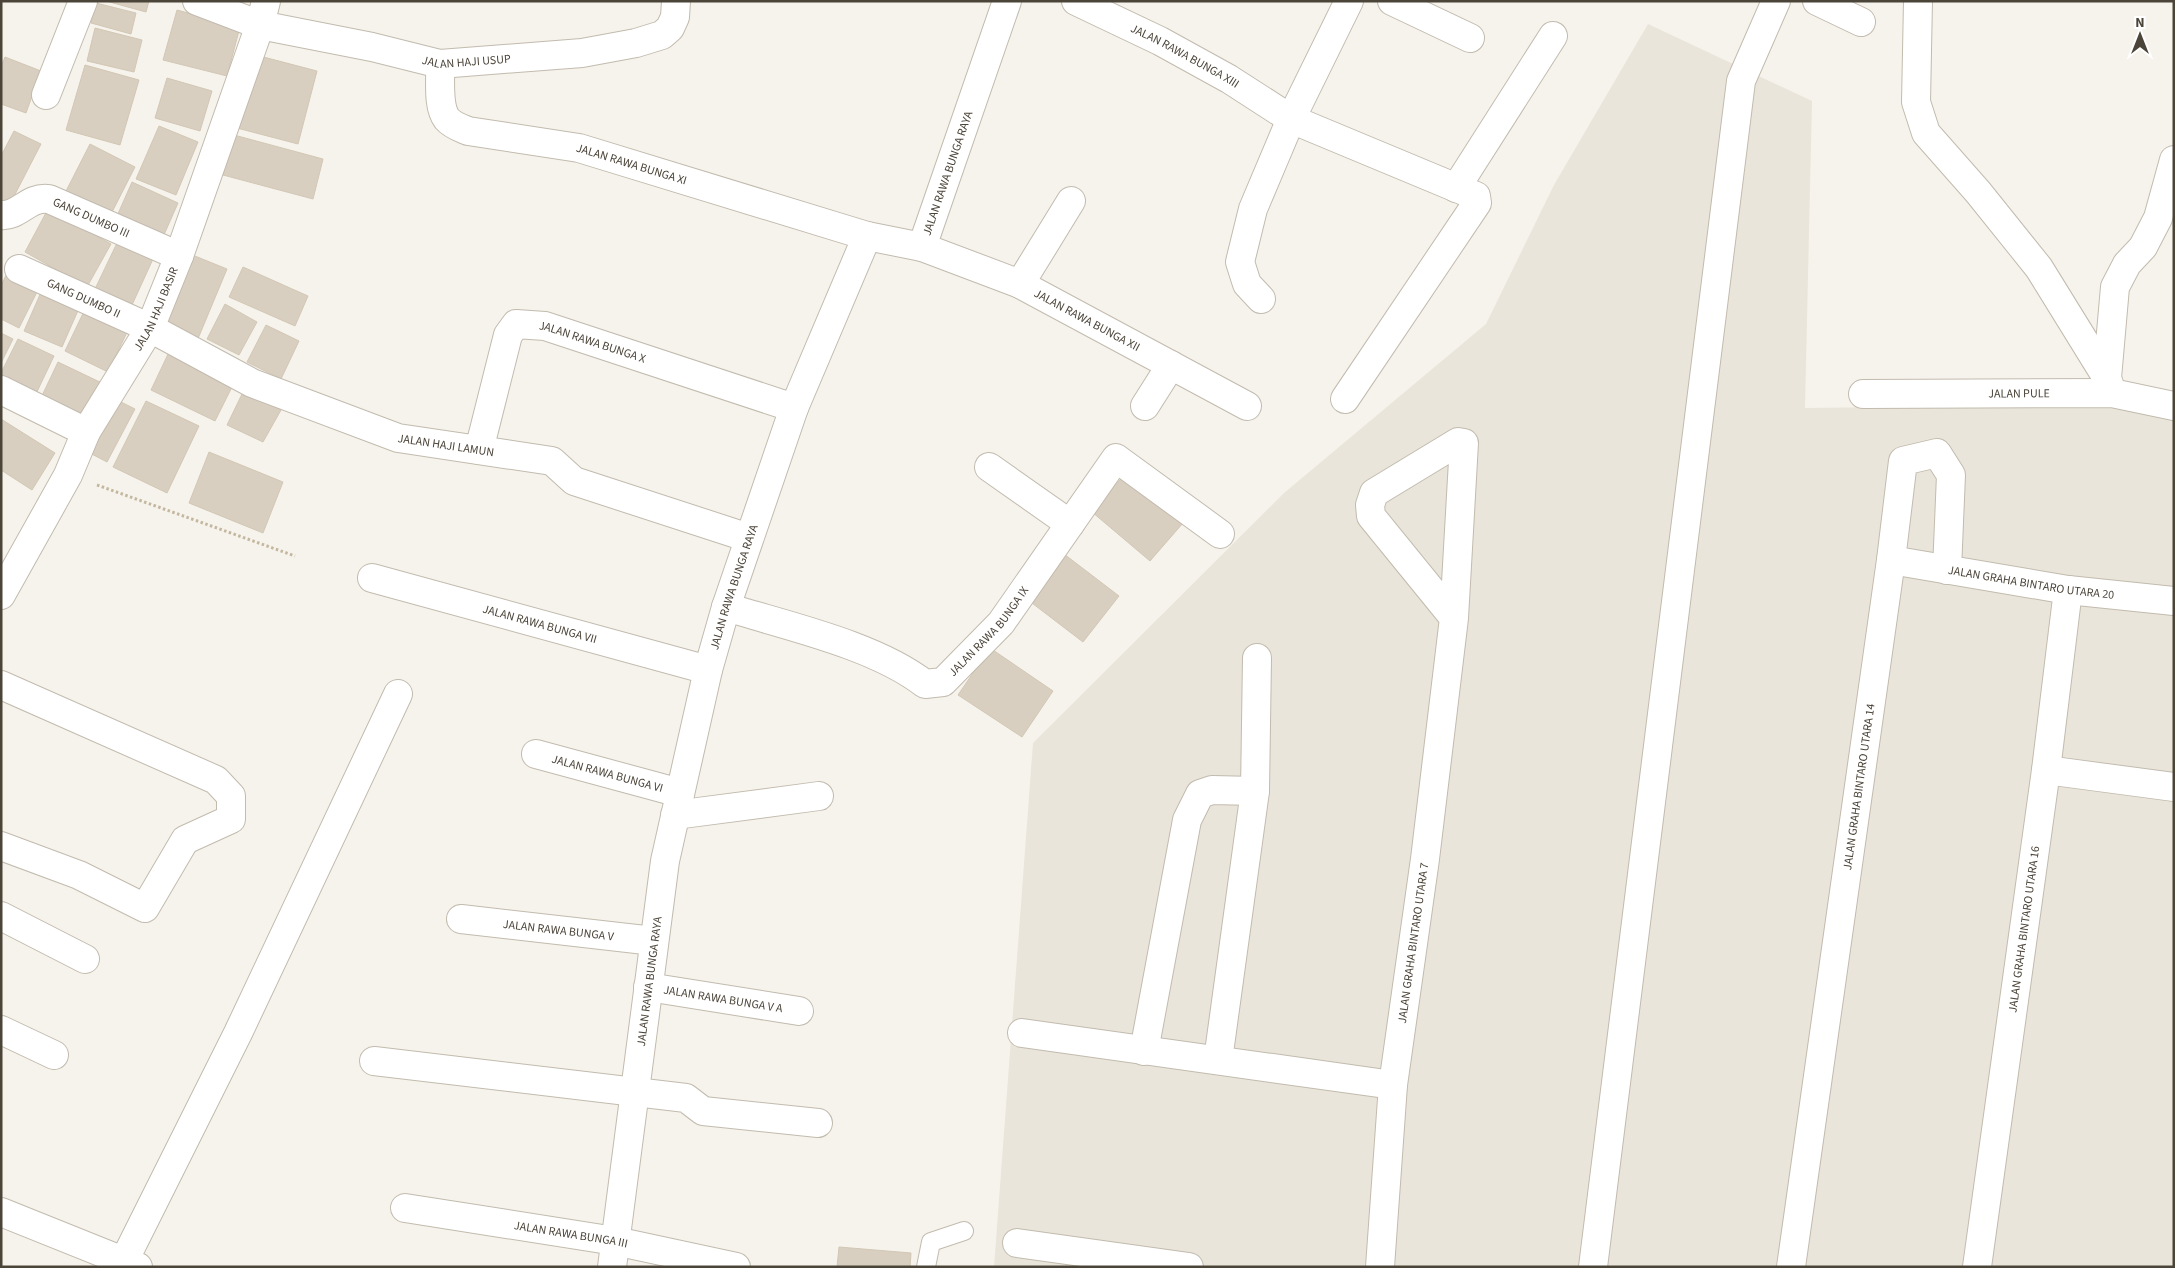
<svg xmlns="http://www.w3.org/2000/svg" width="2175" height="1268" viewBox="0 0 2175 1268" font-family="'Source Sans 3',sans-serif">
  <style>
    .residential { fill: #eae5da }
    .building { fill: #d8cfc1; stroke: #d3c7b4 }
    .lines { fill: none; stroke-linecap: round; stroke-linejoin: round }
    .service-casing { stroke: #c2bbae; stroke-width: 20 }
    .minor-casing { stroke: #c2bbae; stroke-width: 30 }
    .path { stroke: #c4b79f; stroke-width: 3; stroke-dasharray: 2.5 2.5; stroke-linecap: butt }
    .service { stroke: #fff; stroke-width: 18 }
    .minor { stroke: #fff; stroke-width: 28 }
    .labels { text-anchor: middle; dominant-baseline: central; stroke-width: 4; stroke-linejoin: round; paint-order: stroke }
    .street-label { font-size: 12px; fill: #4b4439; stroke: #fff }
  </style>
  <rect width="100%" height="100%" fill="#f6f3ec"/>
  <path class="residential" d="M1648 24 1812 101 1805 408 2048 405 2154 410 2174 414V1267H994L1033 743 1284 493 1486 324 1554 185Z"/>
  <path class="building" d="M106 1H149L146 12Z
    M96 3 136 13 131 34 91 23Z
    M177 10 240 27 227 76 163 60Z
    M95 28 142 40 134 72 87 61Z
    M252 54 317 71 298 144 233 127Z
    M5 57 41 71 26 113 1 104V67Z
    M85 65 139 80 120 145 66 130Z
    M167 78 212 91 200 131 155 118Z
    M159 126 198 142 176 195 136 179Z
    M14 131 41 144 10 204 1 200V156Z
    M234 135 323 159 313 199 223 175Z
    M90 144 135 167 109 218 64 195Z
    M132 182 178 203 163 237 117 216Z
    M48 209 111 244 87 287 25 252Z
    M117 243 153 259 132 305 95 289Z
    M190 254 227 269 197 341 160 326Z
    M243 267 308 296 295 326 229 297Z
    M7 273 39 288 19 328 1 319V286Z
    M42 290 80 306 62 347 24 331Z
    M88 303 131 324 108 372 65 351Z
    M225 304 257 322 239 355 207 339Z
    M266 325 299 341 281 379 247 362Z
    M1 333 13 339 1 363Z
    M18 339 54 356 34 398 1 383V373Z
    M170 350 235 381 215 421 151 390Z
    M58 362 104 384 85 424 39 402Z
    M243 392 281 410 263 442 227 425Z
    M113 398 135 409 107 462 86 451Z
    M146 401 199 426 167 493 113 467Z
    M1 419 55 453 32 490 1 470Z
    M209 452 283 482 263 533 189 503Z
    M1126 473 1183 523 1150 561 1092 512Z
    M1064 554 1119 596 1083 642 1028 600Z
    M990 648 1053 691 1022 737 958 695Z
    M839 1247 911 1253 910 1267H837Z"/>
  <g class="lines">
    <g class="service-casing">
      <path id="service" d="M926 1267 931 1242 964 1231"/>
    </g>
    <g class="minor-casing">
      <g id="minor">
        <path id="s1" d="M197 1 260 25 372 47 440 64 582 53 636 43 662 35 670 28 675 17 676 1"/>
        <path id="s2" d="M1076 1 1160 41 1229 79 1291 119 1476 196 1477 203 1345 399"/>
        <path d="M1392 1 1470 38"/>
        <path d="M1817 1 1861 22"/>
        <path d="M1918 1 1916 102 1926 133 1978 192 2039 268 2107 378 2112 393"/>
        <path id="s3" d="M440 64C441 79 437 106 447 119 452 125 461 128 468 131L579 148 867 236"/>
        <path d="M46 95 83 1"/>
        <path d="M1456 188 1553 36"/>
        <path id="s4" d="M1 215C19 217 28 196 49 199L179 256"/>
        <path id="s5" d="M922 247 1020 284 1247 406"/>
        <path id="s6" d="M19 269 150 328 252 383 398 438 552 461 574 481 749 538"/>
        <path d="M1020 284 1071 201"/>
        <path d="M1261 299 1247 284 1240 262 1253 209 1291 119 1349 1"/>
        <path d="M2107 378 2115 287 2127 264 2143 247 2158 218 2174 160"/>
        <path d="M1 390 86 432"/>
        <path id="s7" d="M1863 394 2112 393 2174 406"/>
        <path d="M1145 406 1171 365"/>
        <path id="s8" d="M479 450 508 335 516 324 545 326 794 408"/>
        <path d="M989 467 1070 524"/>
        <path id="s9" d="M1891 560 2068 590 2174 601"/>
        <path id="s10" d="M372 578 708 670"/>
        <path id="s11" d="M1 595 68 475 86 432 150 328 179 256 260 25 266 1"/>
        <path id="s12" d="M726 607C787 626 875 645 925 684L943 682 1001 623 1116 458 1220 534"/>
        <path d="M1 685 216 780 231 796V819L185 840 145 908 79 875 1 846"/>
        <path id="s13" d="M536 754 680 793"/>
        <path d="M2046 770 2174 787"/>
        <path d="M675 815 819 796"/>
        <path d="M1 916 85 959"/>
        <path id="s14" d="M461 919 654 941"/>
        <path id="s15" d="M648 987 799 1011"/>
        <path d="M1 1030 54 1055"/>
        <path d="M1022 1033 1393 1085"/>
        <path d="M1144 1051 1187 820 1200 794 1212 790 1255 791"/>
        <path d="M1218 1060 1255 791 1257 658"/>
        <path d="M374 1061 686 1098 703 1111 818 1123"/>
        <path id="s16" d="M405 1208 615 1241 736 1267"/>
        <path d="M1 1212 138 1267"/>
        <path d="M1017 1243 1189 1267"/>
        <path d="M124 1261 238 1033 398 694"/>
        <path id="s17" d="M612 1267 665 861 708 670 726 607 794 408 867 236 922 247 1007 1"/>
        <path id="s18" d="M1380 1267 1393 1085 1425 859 1454 618 1464 443 1458 442 1374 493 1370 505 1371 516 1454 618"/>
        <path d="M1593 1267 1741 81 1776 1"/>
        <path id="s19" d="M1791 1267 1891 560 1903 461 1937 453 1951 475 1947 570"/>
        <path id="s20" d="M1977 1267 2046 770 2068 590"/>
      </g>
    </g>
    <path class="path" d="M97 485 295 556"/>
    <use href="#service" class="service"/>
    <use href="#minor" class="minor"/>
  </g>
  <g class="labels">
    <g class="street-label">
      <text stroke="none"><textPath href="#s2" startOffset="122">JALAN RAWA BUNGA XIII</textPath></text>
      <text stroke="none"><textPath href="#s1" startOffset="278">JALAN HAJI USUP</textPath></text>
      <text stroke="none"><textPath href="#s3" startOffset="248">JALAN RAWA BUNGA XI</textPath></text>
      <text stroke="none"><textPath href="#s17" startOffset="1202">JALAN RAWA BUNGA RAYA</textPath></text>
      <text stroke="none"><textPath href="#s4" startOffset="98">GANG DUMBO III</textPath></text>
      <text stroke="none"><textPath href="#s6" startOffset="71">GANG DUMBO II</textPath></text>
      <text stroke="none"><textPath href="#s11" startOffset="326">JALAN HAJI BASIR</textPath></text>
      <text stroke="none"><textPath href="#s5" startOffset="181">JALAN RAWA BUNGA XII</textPath></text>
      <text stroke="none"><textPath href="#s8" startOffset="211">JALAN RAWA BUNGA X</textPath></text>
      <text stroke="none"><textPath href="#s7" startOffset="156">JALAN PULE</textPath></text>
      <text stroke="none"><textPath href="#s6" startOffset="464">JALAN HAJI LAMUN</textPath></text>
      <text stroke="none"><textPath href="#s9" startOffset="142">JALAN GRAHA BINTARO UTARA 20</textPath></text>
      <text stroke="none"><textPath href="#s17" startOffset="692">JALAN RAWA BUNGA RAYA</textPath></text>
      <text stroke="none"><textPath href="#s10" startOffset="174">JALAN RAWA BUNGA VII</textPath></text>
      <text stroke="none"><textPath href="#s12" startOffset="301">JALAN RAWA BUNGA IX</textPath></text>
      <text stroke="none"><textPath href="#s13" startOffset="74">JALAN RAWA BUNGA VI</textPath></text>
      <text stroke="none"><textPath href="#s19" startOffset="485">JALAN GRAHA BINTARO UTARA 14</textPath></text>
      <text stroke="none"><textPath href="#s20" startOffset="341">JALAN GRAHA BINTARO UTARA 16</textPath></text>
      <text stroke="none"><textPath href="#s14" startOffset="98">JALAN RAWA BUNGA V</textPath></text>
      <text stroke="none"><textPath href="#s18" startOffset="326">JALAN GRAHA BINTARO UTARA 7</textPath></text>
      <text stroke="none"><textPath href="#s17" startOffset="288">JALAN RAWA BUNGA RAYA</textPath></text>
      <text stroke="none"><textPath href="#s15" startOffset="76">JALAN RAWA BUNGA V A</textPath></text>
      <text stroke="none"><textPath href="#s16" startOffset="168">JALAN RAWA BUNGA III</textPath></text>
    </g>
  </g>
  <rect width="2175" height="1268" fill="none" stroke="#4b4439" stroke-width="5"/>
  <g transform="translate(2140 35)" stroke="#ffffff" stroke-width="4" paint-order="stroke">
  <path d="M0-4L9 19L0 12L-9 19Z" fill="#4b4439"/>
  <text y="-8" font-size="14" font-weight="bold" text-anchor="middle" fill="#4b4439">N</text>
  </g>
</svg>
